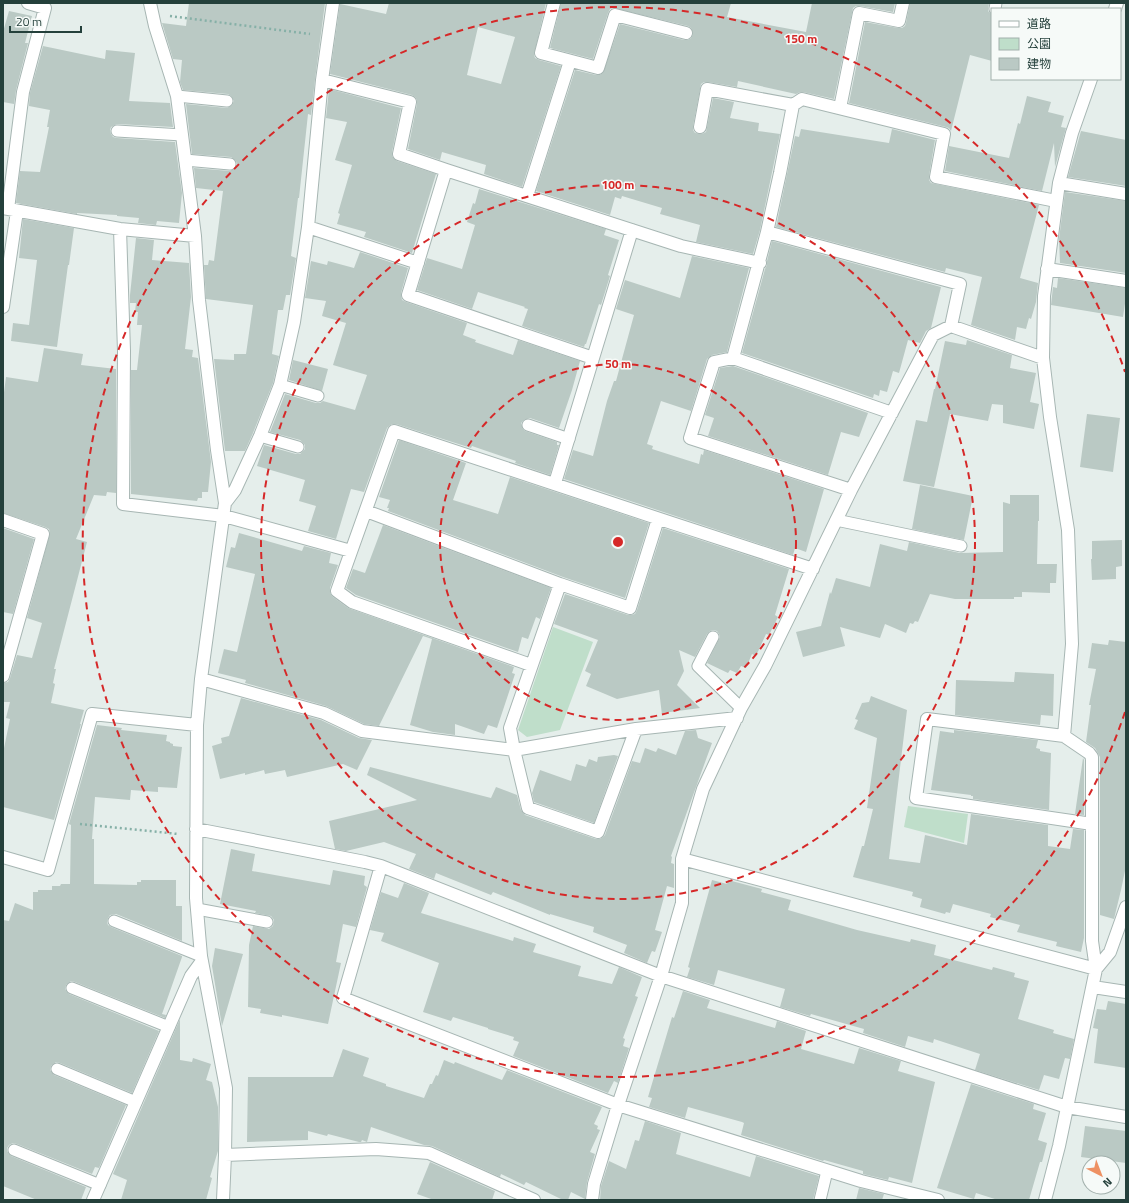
<svg xmlns="http://www.w3.org/2000/svg" width="1129" height="1203" viewBox="0 0 1129 1203" font-family="'Titillium Web','Noto Sans JP',sans-serif">
  <style>
    .green { fill: #bfdeca }
    .building { fill: #bac9c4; fill-rule: evenodd }
    .lines { fill: none; stroke-linecap: round; stroke-linejoin: round }
    .service-casing { stroke: #a7b6b3; stroke-width: 13 }
    .minor-casing { stroke: #a7b6b3; stroke-width: 14 }
    .path { stroke: #86b0a7; stroke-width: 2.5; stroke-dasharray: 2 3; stroke-linecap: butt }
    .service { stroke: #fff; stroke-width: 11 }
    .minor { stroke: #fff; stroke-width: 12 }
    .ring { fill: none; stroke: #d62828; stroke-width: 2; stroke-dasharray: 7 5 }
    .centre { fill: #d62828; stroke: #f6faf8; stroke-width: 2 }
    .ring-label { font-size: 12px; text-anchor: middle; font-weight: bold; fill: #d62828; stroke: #f6faf8; stroke-width: 3; stroke-linejoin: round; paint-order: stroke }
  </style>
  <rect width="100%" height="100%" fill="#e5eeeb"/>
  <path class="green" d="M553 627 593 642 560 730 527 737 518 730Z
    M908 806 968 814 964 843 904 827Z"/>
  <path class="building" d="M189 3H325L315 79 311 115 308 114 299 198H298L291 256 296 258 290 295H286L283 310H278L272 354 279 356 273 383 253 433 245 451H225L214 359 234 360V354H246L253 305 206 299 204 265H208L209 260 214 261 223 191 196 188 194 168 230 171 235 168 237 164 236 161 231 157 192 154 186 104 227 108 232 105 234 101 231 96 228 94 183 90 180 82 182 60 173 59 162 23 186 26Z
    M389 3H546L534 55 535 58 539 60 561 66 522 187 484 174 486 165 442 152 440 160 408 149 417 104V100L415 97 412 95 330 74 340 4 386 14ZM478 27 515 37 501 84 467 75Z
    M561 3H731L727 17 806 32 812 3H895L893 12 860 6H856L853 8 834 99 803 92H800L796 94 738 81 737 87 708 82H704L701 84 693 126V130L695 133 702 134 706 132 713 98 734 102 730 118 759 123 758 131 780 134 760 230 753 254 696 242 700 225 660 214 662 208 622 196 621 199 615 197 610 215 536 191 575 70 596 75H600L603 73 620 24 684 40H688L691 38 693 34 691 28 688 26 613 8 610 9 608 13 593 59 550 48Z
    M910 3H989L988 11 992 15V61L970 55 951 131 949 128 946 127 849 103 865 22 898 28H902L905 26 906 23Z
    M9 11 32 16 25 43H28L16 90 14 104 3 102V32Z
    M43 46 105 59 106 50 135 53 129 101 170 103 173 127 117 124 111 127 110 130 111 134 113 137 117 138 175 142 182 193 179 223 157 221 156 225 138 223 139 218 117 216V215L77 213V214L16 203 20 171 40 172 49 127H47L50 110 29 106 30 93Z
    M329 89 401 108 392 152V156L397 161 436 174 412 253 364 237 366 232 337 224 340 214 338 213 352 165 335 160 347 122 326 118Z
    M1027 96 1051 102 1048 112 1064 116 1061 127 1066 128 1055 167 1054 143 1042 191 945 171 949 146 1009 158 1018 123 1020 124Z
    M801 129 889 143 892 129 935 140 929 176V180L931 183 1039 205 1020 278 1038 283 1036 302 1031 319 1029 318 1026 329 1017 327 1015 340 971 325 982 277 946 268 945 272 776 227 795 136 799 137Z
    M1081 131 1126 140V186L1068 177Z
    M479 189 606 229 604 235 619 240 608 275 610 276 601 305 599 304 586 344H585L584 347 522 326 528 309 524 308 525 307 478 292 472 309 417 290 427 258 462 269 475 225 467 222 473 203 475 204Z
    M1065 192 1126 201V273L1060 263 1059 239Z
    M23 219 74 228 69 265H68L57 347 11 341 13 323 29 325 37 260 19 258Z
    M136 238 154 240 152 260 189 263 191 297 185 349 193 350 192 357 198 358 211 462 208 492H202V498H198L197 501 131 494V370H137L142 325H137L138 312H135L136 303H130V295Z
    M772 241 941 287 931 328 926 331 920 343 908 340 899 373 893 371 887 392 880 390 879 396 874 394 873 398 742 353 765 269 767 265V261Z
    M360 252 408 268 401 293V296L402 300 406 302 467 323 463 335 476 340 475 342 513 355 518 340 580 361 572 390 559 428 530 418 524 420 521 423 523 429 525 431 557 442V445H559L550 475 515 463 516 461 472 446 471 448 396 424H392L389 426 387 428 364 492 351 489 336 539 308 531 316 506 299 501 305 480 257 466 264 445 296 454H300L305 449V445L300 440 270 432 285 394 316 403H320L323 401 355 410 367 375 333 365 346 323 322 316 326 301 305 298 311 261 327 265 328 261 354 268Z
    M692 256 749 268 727 352 712 355 707 359 691 411 661 401 647 444 653 446 652 449 699 464 701 454 703 455 704 450 824 489 806 552 795 548 793 555 564 479 573 450 593 456 607 401 614 381H616L634 315 616 309 625 280 680 298Z
    M1058 278 1126 288V297L1123 317 1051 305 1053 287 1057 288Z
    M967 340 1012 355 1010 368 1036 373 1030 402 1039 404 1034 429 1003 423V405L992 404 988 421 950 414 934 487 903 481 916 420 927 422 934 389H935L945 341 966 345Z
    M44 348 83 354 81 365 116 369V493L107 492 106 496 94 495 76 539 87 542 54 669H56L53 683 55 684 51 703 84 710 80 724H81L54 820 3 807V753L10 719 6 718 10 702H3V683L8 682 10 678 17 655 32 658 42 623 27 618 50 533 49 529 45 527 3 513V400L6 377 38 382Z
    M293 360 328 369 322 391 289 380Z
    M733 366 868 413 859 437 841 432 828 475 708 436 714 418 705 415 720 368Z
    M1087 414 1120 418 1113 472 1080 467Z
    M399 440 466 463 453 500 498 514 510 477 649 523 625 598 563 577 388 511 389 508H387L390 500 379 497Z
    M920 485 973 496 964 540 912 529Z
    M1010 495H1039V521H1038L1037 564H1057L1056 583H1050V593L1022 592V597H1014V599H955L930 594 918 622 915 621 913 624 910 623 906 633 885 624 880 638 840 627 845 646 803 657 796 632 821 626 830 592 831 594 836 578 870 587 880 544 907 551 909 542 960 553 1003 552V502L1010 504Z
    M383 525 551 588 540 619 536 617 528 639 522 637 518 652 356 595 346 588 353 569 365 573Z
    M3 528 34 539 13 614 3 612Z
    M663 528 789 569 775 615 778 617 769 635 766 634 756 656 752 654 746 668 741 666 737 673 730 670 728 673 707 663 720 637 719 634 717 631 713 630 710 631 707 634 695 657 679 650 684 671 677 685 700 708 663 713 662 715 659 690 617 699 586 686 591 674 585 671 598 640 554 624 565 594 628 615H631L635 614 637 610Z
    M239 533 302 551 304 546 331 553 329 563 338 565 330 588V593L333 597 348 608 514 667 512 673 515 674 497 728 488 725 484 734 455 724V735L433 732 410 725 432 639 423 636 379 726 364 724 326 706 245 683 246 680 218 673 224 649 237 652 255 574 226 567 231 547 235 548Z
    M1122 540V566L1116 567V579L1092 580 1091 559H1092V541Z
    M1109 640 1126 642V866L1121 890 1114 919 1100 915V757L1095 748 1086 742 1091 705H1089L1096 669 1088 668 1092 643 1108 645Z
    M1015 672 1054 674 1053 716 1041 715 1040 725 955 715 956 680 1014 682Z
    M871 696 907 710 889 859 920 863 925 835 967 845 971 814 1048 825V846L1070 849 1073 829 1084 830V938L1081 952 1056 946 1057 942 1017 932 1020 925 990 917 991 914 953 904 950 913 946 912 945 914 920 907 922 899 912 896 913 892 853 877 862 846H864L873 809 867 808 877 738 854 729 858 720 855 719 862 703 869 702Z
    M241 698 321 720 359 738 372 740 357 770 343 764 287 777 285 770 265 774 264 770 245 775V773L220 779 212 746 222 743 221 738 229 736Z
    M97 725 122 728 121 730 167 735 166 741 170 742V743L173 744V746L182 747 177 788 158 787V792L131 790 130 800 95 797 92 839H94V884L137 885V882H141V880H176V906H182V941L116 914 110 915 108 918 107 922 108 925 111 927 182 956V957L162 1014 166 1015 165 1018 75 982 71 981 66 985 65 989 69 994 159 1031 132 1093 60 1063 56 1062 51 1066 50 1070 54 1075 126 1105 99 1168 95 1167 92 1174 17 1144 13 1143 9 1145 7 1148V1151L11 1156 86 1187 81 1200H37L3 1186V920L9 921 15 903 33 910V892H38V890H52V886H60L61 884H70L71 825 69 824Z
    M696 730 698 738 712 743 671 856 672 857 671 863 674 864V888L667 886 655 930 662 932 655 952 652 951 651 953 647 963 624 953 627 945 593 932 594 927 550 914V915L493 892 491 895 436 873 434 879 409 869 416 854 384 842 346 851 335 849 329 821 417 800 367 775 370 767 491 798 496 787 517 795 521 810 525 815 596 839H600L603 837 605 835 632 761 640 763 645 748 656 752 658 748 676 755 685 731Z
    M954 730 1038 740 1036 748 1040 749V751L1051 753 1049 810 973 799V796H971V795L931 790 940 731 954 733Z
    M614 755 618 756 594 823 534 802 532 793 540 770 571 781 576 764 586 767 589 759 597 762 598 757Z
    M1083 758 1084 760V815L1075 814Z
    M231 849 255 854 252 871 330 885 333 870 365 876 364 885 367 887 356 927 343 924 336 962 341 963 328 1024 282 1015V1017L260 1013 261 1009 248 1007 249 945 253 926 269 929 273 926 274 920 271 916 255 913 256 911 220 904Z
    M712 880 727 884 728 880 762 889 761 892 791 900 788 910 857 930 910 942 911 939 936 945 934 955 992 970 993 967 1015 973 1014 977 1029 981 1018 1019 1054 1030 1053 1033 1074 1039 1070 1059 1065 1058 1059 1079 1044 1075 1039 1090 975 1070 980 1054 934 1039 933 1043 908 1036 905 1047 863 1033 864 1029 811 1014 810 1016 780 1007 785 989 718 970 714 985 687 977 690 968 688 967Z
    M404 883 429 893 421 913 513 941 514 937 536 944 533 952 581 966 578 976 612 984 619 967 642 977 635 996 638 997 623 1038 625 1039 623 1046 629 1048 618 1083 614 1081 608 1093 513 1056 519 1042 513 1040 514 1037 488 1029V1028L453 1017 451 1021 423 1012 439 963 381 941 384 933 370 930 381 892 398 898Z
    M215 948 243 954 222 1026 212 966Z
    M683 991 710 1000 707 1008 775 1028 777 1021 806 1031 801 1049 854 1064 859 1048 901 1061 898 1071 935 1082 912 1183 889 1177 888 1180 863 1174V1171L824 1160 823 1161 741 1135 744 1123 742 1122 688 1107 685 1118 649 1107 652 1098 648 1097 672 1017 674 1018Z
    M1108 1001 1126 1004V1068L1094 1063 1098 1029 1093 1028 1097 1009 1106 1010Z
    M180 1019V1060L192 1062 193 1058 211 1064 206 1080 212 1082 218 1107V1151L210 1177 212 1178 206 1200H121L127 1180 113 1174Z
    M343 1049 369 1058 363 1076 386 1084V1086L424 1098 430 1084H432L436 1075 438 1076 444 1060 454 1064 455 1062 502 1080 507 1070 602 1107 594 1124 598 1126 597 1129 600 1130 590 1152 595 1154 587 1182 585 1199 571 1192 568 1200H563L526 1182 524 1185 501 1174 500 1177 432 1146 424 1145 371 1127 367 1142 362 1140 361 1142H359L328 1134 327 1136 308 1131V1140L247 1142 248 1077H333Z
    M971 1084 1034 1104 1033 1109 1046 1113 1038 1140 1047 1143 1042 1162H1040L1029 1200H998L976 1193 974 1199 937 1188Z
    M645 1121 681 1133 676 1154 750 1177 756 1156 819 1176 813 1200H600L601 1186 609 1161 626 1169 635 1140 639 1141Z
    M1085 1126 1126 1131V1163L1081 1157Z
    M430 1162 495 1191 492 1200H434L417 1194Z
    M859 1188 884 1194 882 1200H856Z"/>
  <g class="lines">
    <g class="service-casing">
      <path id="service" d="M995 9 996 3
        M177 96 227 101
        M117 131 182 135
        M185 160 230 164
        M280 385 318 396
        M528 425 569 439
        M260 436 298 447
        M836 520 961 546
        M713 637 698 666 741 708
        M197 909 267 922
        M114 921 201 956
        M72 988 169 1027
        M57 1069 136 1102
        M14 1150 100 1185
        M820 1200 827 1171"/>
    </g>
    <g class="minor-casing">
      <path id="minor" d="M150 3 155 26 177 96 195 236 199 300 217 450 225 503 201 679 197 725 196 898 201 956 226 1088 225 1155 223 1200
        M554 3 541 53 598 68 615 15 686 33
        M1115 9 1117 3
        M322 80 410 102 399 154 446 170 681 246 760 263
        M840 108 859 13 899 21 903 3
        M700 127 707 89 793 105 802 99 944 134 936 177 1056 201
        M446 170 408 295 593 358
        M1059 183 1126 194
        M527 196 570 61
        M3 208 120 229 195 236
        M8 209 23 92 45 8 28 3
        M308 227 418 263
        M120 229 124 351 123 504 224 516 351 551
        M767 232 780 173 793 105
        M1047 269 1126 281
        M3 307 17 211
        M733 358 714 362 690 438 851 490
        M892 413 733 358 767 232 960 284 951 326
        M555 483 632 230
        M225 503 235 490 260 436 280 385 294 322 308 227 322 80 333 3
        M366 511 560 584 630 608 658 519
        M3 520 43 534 3 676
        M560 584 510 728 514 750 528 808 598 832 636 729
        M531 665 352 602 337 591 394 431C534 477 673 524 813 569
        M201 679 324 713 362 731 514 750 636 729 737 718
        M1064 736 927 719 916 798 1092 824
        M196 829 365 862 381 866 661 976 1067 1107 1126 1117
        M3 857 48 870 92 714 197 725
        M682 859 1096 969
        M381 866 343 998 618 1105 861 1181 938 1200
        M1096 969 1110 952 1126 907
        M1093 987 1126 992
        M225 1155 376 1149 429 1153 534 1200
        M93 1200 191 976 202 961
        M592 1200 594 1184 618 1105 661 976 682 903V859L703 789 741 708 765 666 851 490 933 335 951 326 1043 358
        M1045 1200 1059 1146 1096 969 1092 941V757L1089 753 1064 736 1072 644 1068 530 1050 417 1043 358 1044 296 1059 183 1072 133 1091 79"/>
    </g>
    <path class="path" d="M170 16 310 34
      M80 824 178 834"/>
    <use href="#service" class="service"/>
    <use href="#minor" class="minor"/>
  </g>
  <g class="ring">
    <circle cx="618" cy="542" r="178"/>
    <circle cx="618" cy="542" r="357"/>
    <path d="M1125 712A535 535 0 1 1 1125 372"/>
  </g>
  <circle cx="618" cy="542" r="6" class="centre"/>
  <g class="ring-label">
    <text x="801" y="43">150 m</text>
    <text x="618" y="189">100 m</text>
    <text x="618" y="368">50 m</text>
  </g>
  <rect width="1129" height="1203" fill="none" stroke="#24403b" stroke-width="8"/>
  <rect x="991" y="8" width="130" height="72" fill="#f6faf8" stroke="#a2b0ac"/>
  <rect x="999" y="21" width="20" height="6" fill="#ffffff" stroke="#a2b0ac"/>
  <text x="1027" y="28" font-size="12" fill="#24403b">道路</text>
  <rect x="999" y="38" width="20" height="12" fill="#bfdeca" stroke="#a2b0ac"/>
  <text x="1027" y="48" font-size="12" fill="#24403b">公園</text>
  <rect x="999" y="58" width="20" height="12" fill="#bac9c4" stroke="#a2b0ac"/>
  <text x="1027" y="68" font-size="12" fill="#24403b">建物</text>
  <g transform="translate(1101 1175) rotate(138)"><circle r="19" fill="#f6faf8" stroke="#a2b0ac"/>
  <path d="M0-3L7 15L0 10L-7 15Z" fill="#ee9163"/>
  <text y="-6" font-size="11" font-weight="bold" text-anchor="middle" fill="#24403b">N</text>
  </g>
  <path d="M10 26v6h71v-6" fill="none" stroke="#24403b" stroke-width="2"/>
  <text x="16" y="26" font-size="12" fill="#24403b" stroke="#f6faf8" stroke-width="3" paint-order="stroke">20 m</text>
</svg>
